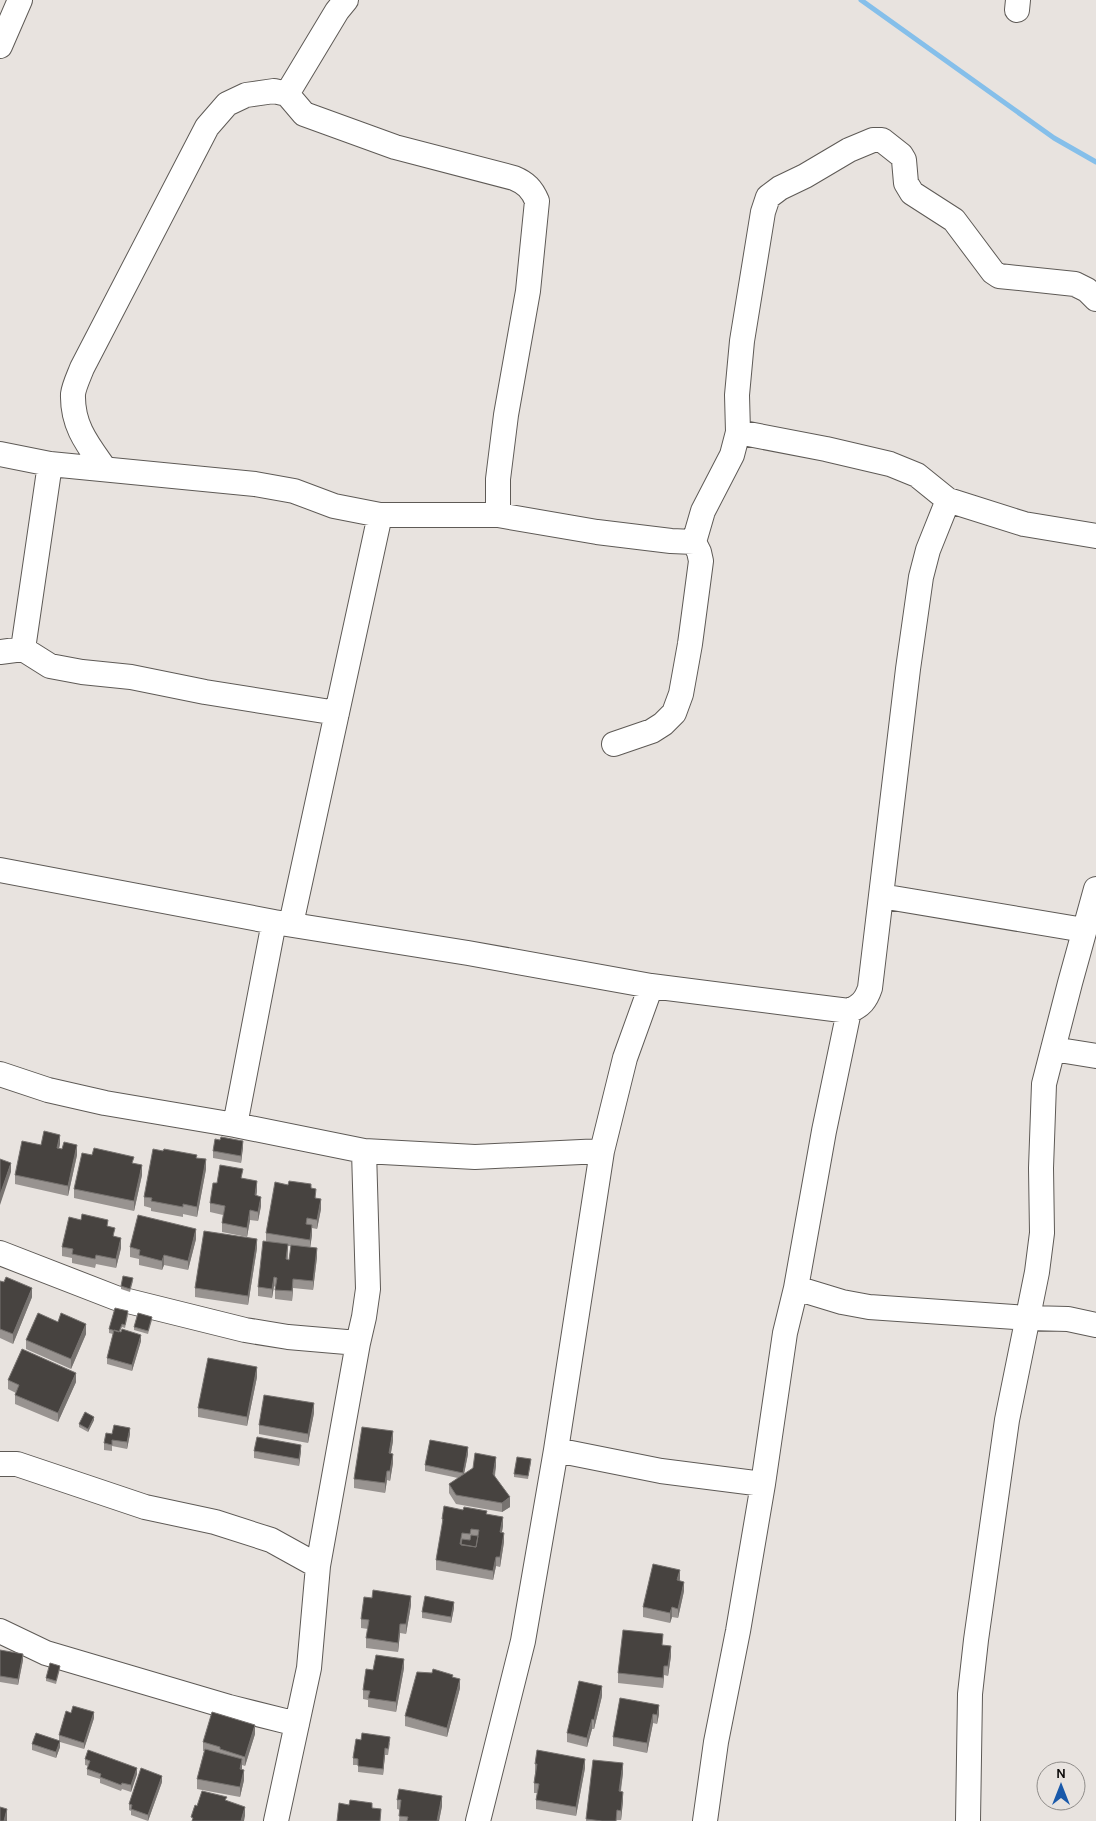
<svg xmlns="http://www.w3.org/2000/svg" width="1096" height="1821" viewBox="0 0 1096 1821" font-family="Karla,sans-serif">
  <style>
    .lines { fill: none; stroke-linecap: round; stroke-linejoin: round }
    .stream { stroke: #85bfea; stroke-width: 5 }
    .minor-casing { stroke: #5e5a56; stroke-width: 26 }
    .minor { stroke: #fff; stroke-width: 24 }
    .wall { fill: #989390; fill-rule: evenodd }
    .shaded-wall { fill: #777370 }
    .building { fill: #474340; stroke: #777370; fill-rule: evenodd }
  </style>
  <rect width="100%" height="100%" fill="#e8e3df"/>
  <g class="lines">
    <path class="stream" d="M861 0 1054 138 1096 162"/>
    <g class="minor-casing">
      <path id="minor" d="M1017 10 1018 0
        M0 46 20 0
        M287 94 337 11 346 0
        M738 432 826 449 890 464 917 475 948 500 1024 524 1096 536
        M0 454 50 464 255 484 294 491 334 506 380 515H498L597 532 671 541 694 542
        M105 469C88 445 72 426 73 394 74 386 79 376 82 368L207 127 227 104 246 95 274 91 287 94 304 114 395 147 514 178C526 183 532 189 537 201L528 291 506 415 498 479V515
        M23 649 50 464
        M0 652 23 649 50 666 82 672 131 677 205 692 337 713
        M614 744 652 731 663 724 674 713 681 694 690 644 701 561 699 552 694 542 703 511 732 455 738 432 737 395 742 341 763 212 768 197 780 188 805 176 849 150 873 140H882L901 155 904 160 906 183 912 193 954 220 993 272 999 276 1075 284 1087 290 1096 299
        M0 870 274 922 468 953 651 986 849 1011C861 1006 866 1000 870 988L908 669 921 577 928 550 948 500
        M881 896 1084 930
        M291 924 380 515
        M1053 1049 1096 1056
        M0 1074 48 1090 105 1103 235 1125 364 1151 475 1157 602 1151
        M235 1125 274 922
        M0 1253 116 1298 245 1330 288 1337 358 1343 364 1317 368 1289 364 1151
        M796 1288 842 1302 869 1307 1028 1318 1068 1319 1096 1325
        M556 1450 661 1471 763 1484
        M0 1464H17L145 1507 215 1522 271 1540 318 1566
        M0 1631 46 1653 229 1707 297 1724
        M276 1821 309 1668 318 1566 358 1343
        M478 1821 523 1641 556 1450 602 1151 625 1058 651 986
        M705 1821 716 1742 738 1631 763 1484 785 1333 796 1288 824 1131 849 1011
        M968 1821 970 1694 976 1640 1007 1420 1037 1272 1042 1233 1041 1168 1044 1084 1070 983 1096 889"/>
    </g>
    <use href="#minor" class="minor"/>
  </g>
  <path class="wall" d="M60 1144 59 1148 77 1155 68 1196 15 1184V1175L41 1145Z
    M243 1147 241 1163 213 1158V1151Z
    M197 1158 206 1169 197 1217 183 1214V1217L151 1211V1208L144 1206V1197Z
    M134 1164 142 1175 134 1211 74 1198V1189Z
    M243 1179 257 1191 256 1196 261 1206 258 1221 250 1220 247 1237 257 1248 248 1305 195 1297V1288L247 1237 222 1232V1223L223 1215 210 1212V1203L217 1183Z
    M311 1188 321 1209 317 1229 312 1228V1235L310 1247 317 1257 313 1290 293 1288 292 1301 275 1299V1287L274 1286 272 1298 258 1296V1287L266 1241V1233ZM288 1246H291L289 1260H288Z
    M108 1226 121 1248 116 1268 96 1264 95 1268 72 1263V1258L62 1256V1247Z
    M196 1239 188 1270 164 1265 162 1270 139 1265V1259L130 1257V1247Z
    M0 1281 32 1297 13 1344 0 1338Z
    M133 1281 130 1292 121 1289V1286Z
    M128 1315 125 1328 122 1327 120 1332 141 1341 132 1371 107 1364V1358L113 1334 109 1333V1329Z
    M152 1320 148 1334 134 1330V1327Z
    M86 1334 71 1369 26 1349V1340Z
    M257 1377 247 1426 198 1417V1408Z
    M8 1380 76 1382 58 1422 15 1404V1395L16 1393 8 1389Z
    M314 1413 308 1443 259 1434V1425Z
    M94 1420 88 1432 79 1427V1424Z
    M112 1434H130L127 1449 112 1446V1451L104 1450V1443Z
    M393 1441 391 1453 393 1463 390 1481 387 1480 385 1493 354 1488V1479Z
    M254 1451H301L299 1466 254 1458Z
    M468 1454 464 1474 496 1466 495 1476 510 1507 502 1512 456 1504 449 1493V1484L458 1478 425 1471V1465Z
    M531 1462 528 1479 514 1477V1474Z
    M487 1514 503 1526 502 1532 504 1542 500 1567 496 1566 493 1580 436 1570V1560L442 1528V1519Z
    M680 1579 679 1581 684 1591 678 1618 672 1617 670 1623 643 1617V1607Z
    M411 1605 406 1634 400 1633 398 1652 366 1648V1638L368 1629 361 1628V1619Z
    M454 1608 451 1623 422 1618V1612Z
    M663 1645 671 1656 668 1676 664 1675 663 1688 618 1683V1673Z
    M0 1650 23 1660 18 1685 0 1682Z
    M404 1668 396 1712 368 1707V1700L363 1699V1690L373 1670Z
    M60 1669 56 1684 46 1681V1678Z
    M453 1677 460 1688 447 1737 405 1726V1716Z
    M602 1696 594 1729H592L587 1747 567 1742V1733Z
    M620 1698 659 1714 657 1724 653 1723 647 1753 613 1746V1737Z
    M94 1718 84 1749 60 1742V1747L56 1758 32 1750V1744L59 1740V1735Z
    M255 1734 245 1766 242 1765V1770L244 1780 240 1797 197 1789V1779L204 1751H203V1742Z
    M390 1743 388 1755H385L383 1775 358 1772V1765H353V1758Z
    M85 1759 137 1774 131 1792 122 1789 121 1791 100 1783V1779L87 1775V1769L88 1766 85 1765Z
    M593 1760 623 1773 621 1791 623 1801 621 1820 586 1821Z
    M535 1764 585 1768 576 1816 536 1809V1800L537 1793H534V1783L535 1774Z
    M162 1782 148 1821 131 1815V1811L129 1810V1804Z
    M397 1800 442 1806 439 1821H399L400 1810 397 1809Z"/>
  <path class="shaded-wall" d="M60 1135V1144L57 1157V1148Z
    M243 1141V1147L241 1163V1156Z
    M77 1145V1155L68 1196V1186Z
    M206 1159V1169L197 1217V1207Z
    M11 1163V1172L0 1205V1195Z
    M142 1165V1175L134 1211V1201Z
    M257 1181V1191L255 1205V1195Z
    M261 1197V1206L258 1221V1212Z
    M321 1199V1209L317 1229V1220Z
    M250 1210V1220L247 1237V1228Z
    M312 1225V1235L310 1249V1240Z
    M196 1229V1239L188 1270V1261Z
    M121 1238V1248L116 1268V1259Z
    M257 1239V1248L248 1305V1296Z
    M317 1248V1257L313 1290V1281Z
    M164 1255V1265L162 1270V1261Z
    M274 1277V1286L272 1298V1289Z
    M293 1279V1288L292 1301V1291Z
    M32 1288V1297L13 1344V1334Z
    M86 1324V1334L71 1369V1359Z
    M141 1335V1341L132 1371V1365Z
    M257 1367V1377L247 1426V1417Z
    M76 1373V1382L58 1422V1413Z
    M314 1403V1413L308 1443V1434Z
    M94 1417V1420L88 1432V1429Z
    M130 1428V1434L127 1449V1442Z
    M393 1431V1441L389 1463V1453Z
    M301 1445V1451L299 1466V1459Z
    M468 1447V1454L463 1479V1473Z
    M393 1454V1463L390 1481V1471Z
    M496 1457V1466L493 1483V1474Z
    M387 1471V1480L385 1493V1483Z
    M510 1497V1507L502 1512V1503Z
    M503 1517V1526L500 1542V1532Z
    M504 1533V1542L500 1567V1557Z
    M496 1557V1566L493 1580V1571Z
    M680 1570V1579L677 1590V1580Z
    M684 1582V1591L678 1618V1609Z
    M411 1596V1605L406 1634V1624Z
    M454 1602V1608L451 1623V1617Z
    M672 1607V1617L670 1623V1613Z
    M400 1624V1633L398 1652V1643Z
    M671 1646V1656L668 1676V1666Z
    M23 1654V1660L18 1685V1679Z
    M404 1659V1668L396 1712V1702Z
    M664 1666V1675L663 1688V1678Z
    M460 1679V1688L447 1737V1728Z
    M602 1686V1696L594 1729V1720Z
    M659 1705V1714L657 1724V1715Z
    M94 1712V1718L84 1749V1743Z
    M653 1714V1723L647 1753V1743Z
    M592 1719V1729L587 1747V1738Z
    M255 1725V1734L245 1766V1757Z
    M60 1741V1747L56 1758V1752Z
    M385 1748V1755L383 1775V1769Z
    M242 1759V1768L240 1779V1769Z
    M585 1759V1768L576 1816V1807Z
    M623 1763V1773L619 1801V1791Z
    M137 1768V1774L131 1792V1785Z
    M244 1770V1780L240 1797V1787Z
    M162 1776V1782L148 1821V1815Z
    M623 1792V1801L621 1820V1811Z
    M442 1796V1806L439 1821H437Z
    M245 1807V1816L244 1821H241Z
    M7 1809V1821H4Z"/>
  <path class="building" d="M44 1131 60 1135 57 1148 62 1149 64 1142 77 1145 68 1186 15 1175 22 1141 41 1145Z
    M221 1137 243 1141 241 1156 213 1151 215 1139 220 1140Z
    M94 1148 134 1157 132 1163 142 1165 134 1201 74 1189 82 1153 92 1155Z
    M153 1149 163 1151 164 1149 197 1155 196 1158 206 1159 197 1207 183 1204V1207L151 1201 152 1198 144 1197Z
    M0 1159 11 1163 0 1195Z
    M220 1165 243 1169 241 1178 257 1181 255 1195 261 1197 258 1212 250 1210 247 1228 222 1223 225 1206 210 1203 213 1183H217Z
    M289 1181 311 1184V1188L316 1189 315 1198 321 1199 317 1220 307 1218 306 1224 312 1225 310 1240 266 1233 275 1182 288 1185Z
    M82 1214 108 1220 107 1226 115 1228 113 1236 121 1238 116 1259 96 1255 95 1259 72 1254 73 1249 62 1247 69 1217 81 1220Z
    M138 1215 196 1229 188 1261 164 1255 162 1261 139 1255 140 1250 130 1247Z
    M204 1231 257 1239 248 1296 195 1288Z
    M263 1241 288 1244 286 1259 289 1260 291 1245 317 1248 313 1281 293 1279 292 1291 275 1290 277 1278 274 1277 272 1289 258 1287Z
    M123 1276 133 1278 130 1289 121 1286Z
    M6 1277 32 1288 13 1334 0 1329V1281L4 1282Z
    M115 1308 128 1311 125 1325 122 1324 119 1332 109 1329Z
    M38 1313 58 1322 61 1313 86 1324 71 1359 26 1340Z
    M138 1313 152 1317 148 1331 134 1327Z
    M122 1329 141 1335 132 1365 107 1358 114 1330 121 1332Z
    M22 1349 76 1373 58 1413 15 1395 19 1385 8 1380Z
    M208 1358 257 1367 247 1417 198 1408Z
    M264 1395 314 1403 308 1434 259 1425Z
    M85 1412 94 1417 88 1429 79 1424Z
    M114 1425 130 1428 127 1442 112 1440V1445L104 1443 106 1433 112 1434Z
    M362 1427 393 1431 389 1453 393 1454 390 1471H387L385 1483 354 1479Z
    M257 1437 301 1445 299 1459 254 1451Z
    M430 1440 468 1447 463 1473 425 1465Z
    M475 1453 496 1457 493 1474 510 1497 502 1503 456 1495 449 1484 473 1468Z
    M517 1457 531 1459 528 1476 514 1474Z
    M444 1506 463 1510 464 1507 487 1511 486 1514 503 1517 500 1532 504 1533 500 1557H496L493 1571 436 1560 443 1519H442ZM471 1529 479 1530 476 1547 460 1544 462 1533 470 1534Z
    M471 1535 478 1536 476 1547 461 1545 462 1539 470 1540Z
    M653 1564 680 1570 677 1580 684 1582 678 1609 672 1607 670 1613 643 1607Z
    M373 1590 411 1596 406 1624H400L398 1643 366 1638 369 1620 361 1619 364 1597 372 1598Z
    M425 1596 454 1602 451 1617 422 1612Z
    M623 1630 663 1634 662 1645 671 1646 668 1666H664L663 1678 618 1673Z
    M0 1650 23 1654 18 1679 0 1676Z
    M376 1655 404 1659 396 1702 368 1698 370 1691 363 1690 366 1669 373 1670Z
    M50 1663 60 1666 56 1681 46 1678Z
    M433 1669 453 1675 452 1677 460 1679 447 1728 405 1716 417 1672 432 1673Z
    M579 1681 602 1686 594 1720 592 1719 587 1738 567 1733Z
    M620 1698 659 1705 657 1715 653 1714 647 1743 613 1737Z
    M73 1706 94 1712 84 1743 59 1735 66 1711 71 1713Z
    M212 1712 255 1725 245 1757 220 1749V1747L203 1742Z
    M36 1733 60 1741 56 1752 32 1744Z
    M362 1733 390 1737 388 1749 385 1748 383 1769 358 1766V1759L353 1758 356 1739 361 1740Z
    M205 1749 242 1759 240 1769 244 1770 240 1787 197 1779Z
    M88 1750 137 1768 131 1785 122 1783 121 1785 100 1777 101 1774 87 1769 90 1761 85 1759Z
    M537 1750 585 1759 576 1807 536 1800 539 1784 534 1783 537 1764H535Z
    M593 1760 623 1763 619 1791 623 1792 621 1811 617 1810 616 1821H602L586 1819Z
    M141 1768 162 1776 148 1815 131 1809 132 1805 129 1804Z
    M399 1789 442 1796 437 1821H407L408 1817 399 1816 401 1800H397Z
    M202 1791 227 1797 225 1800 245 1807 241 1821H242H192L193 1818 191 1817 195 1805 197 1806Z
    M350 1800 372 1803V1808L381 1809 380 1821H337L339 1803 349 1805Z
    M0 1807 7 1809 4 1821H0Z"/>
  <g transform="translate(1061 1786)"><circle r="24" fill="#e8e3df" stroke="#908d8a"/>
  <path d="M0-4L9 19L0 12L-9 19Z" fill="#1959aa"/>
  <text y="-8" font-size="14" font-weight="bold" text-anchor="middle" fill="#0d0b0a">N</text>
  </g>
</svg>
